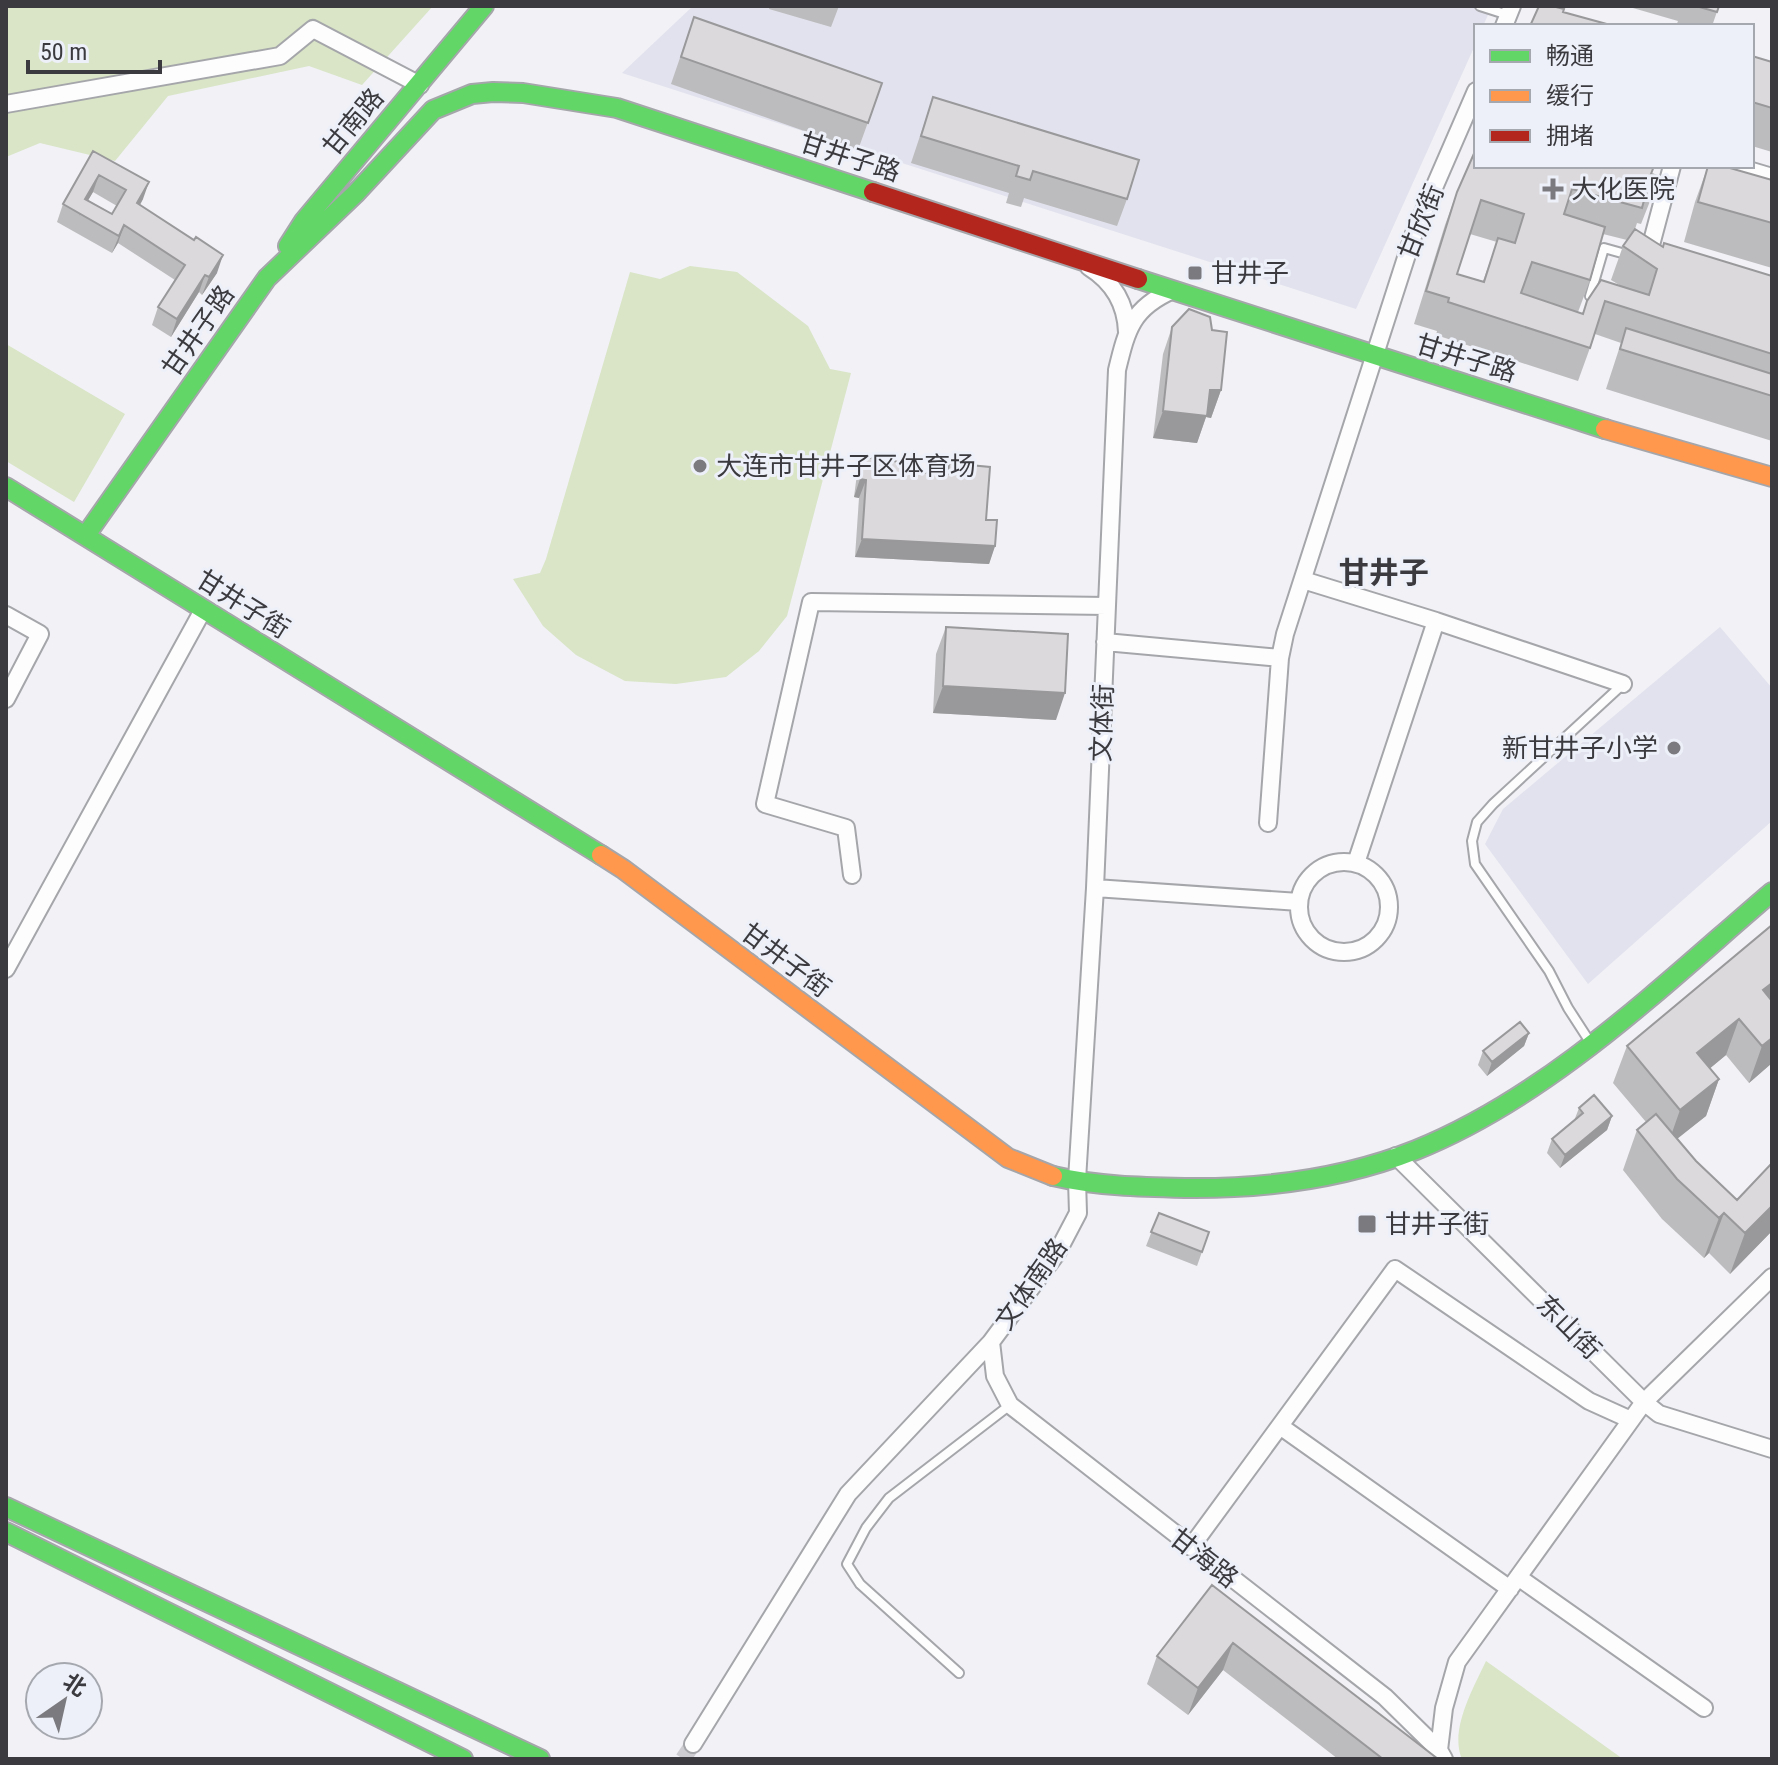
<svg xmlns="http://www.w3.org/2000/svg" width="1778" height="1765" viewBox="0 0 1778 1765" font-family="'Roboto Condensed','Noto Sans SC',sans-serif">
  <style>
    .built { fill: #e1e2ed }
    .green { fill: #d9e5c6 }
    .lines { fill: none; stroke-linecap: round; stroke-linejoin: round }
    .street-tunnel { stroke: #cdcdd1; stroke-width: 16; stroke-dasharray: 16 8; stroke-linecap: butt }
    .lane-casing { stroke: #a5a6aa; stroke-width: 12 }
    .street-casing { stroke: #a5a6aa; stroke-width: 20 }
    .fast-casing { stroke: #a5a6aa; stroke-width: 22 }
    .slow-casing { stroke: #a5a6aa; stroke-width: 22 }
    .jam-casing { stroke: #a5a6aa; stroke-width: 22 }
    .lane { stroke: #fdfdfe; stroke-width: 8 }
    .street { stroke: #fdfdfe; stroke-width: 16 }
    .fast { stroke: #63d668; stroke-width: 18 }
    .slow { stroke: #ff974d; stroke-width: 18 }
    .jam { stroke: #b3261e; stroke-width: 18 }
    .wall { fill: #bcbbbd; fill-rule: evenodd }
    .shaded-wall { fill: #99989a }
    .building { fill: #dbd9dc; stroke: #99989a; stroke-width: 2; fill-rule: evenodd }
    .poi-dot { fill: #7b7b7f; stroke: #eef0f9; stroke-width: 3 }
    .labels { text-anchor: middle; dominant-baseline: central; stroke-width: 6; stroke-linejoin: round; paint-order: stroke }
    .street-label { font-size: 26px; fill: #3b3b3f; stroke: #eef0f9 }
    .poi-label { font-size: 26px; fill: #3b3b3f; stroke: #eef0f9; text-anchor: start }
    .quarter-label { font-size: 30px; font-weight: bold; fill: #3b3b3f; stroke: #eef0f9 }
  </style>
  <rect width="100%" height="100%" fill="#f1f1f6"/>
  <path class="built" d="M693 6H1492L1483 26H1476V43L1356 309 622 73Z
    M1720 627 1772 688V821L1588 984 1485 844 1503 809Z"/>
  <path class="green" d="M6 6H433L362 85 309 66 168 96 115 161 40 143 6 157Z
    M690 266 737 272 808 326 830 369 851 373 787 616 759 651 726 677 676 684 625 681 576 655 543 626 513 579 540 573 546 559 630 272 660 279Z
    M6 344 125 414 74 502 6 461Z
    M1486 1661 1623 1759H1462C1449 1730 1474 1687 1486 1661Z"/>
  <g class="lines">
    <path class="street-tunnel" d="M683 1759 693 1744"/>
    <g class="lane-casing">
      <path id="lane" d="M1480 6 1508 15
        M1590 296 1604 248 1629 255
        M1590 1042 1568 1008 1549 971 1475 864 1472 841 1477 822 1493 804 1622 685
        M959 1673 860 1584 847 1564 866 1528 889 1498 1010 1405"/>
    </g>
    <g class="street-casing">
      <path id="street" d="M1504 26 1512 6
        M6 104 280 56 313 29 420 85
        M1735 166 1772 177
        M1647 260 1672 166
        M1089 267C1113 282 1126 303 1127 332
        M1303 580 1436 621 1623 684
        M6 615 40 634 6 699
        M1105 642 1280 658
        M1268 823 1280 658 1285 634 1413 236 1476 91
        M1299 907a45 45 0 1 1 90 0a45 45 0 1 1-90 0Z
        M1356 863 1436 621
        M852 875 846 828 765 804 811 602 1107 606
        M1095 888 1299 902
        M6 969 203 610
        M1396 1156 1644 1402 1659 1414 1772 1449
        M991 1342 995 1376 1010 1405 1385 1697 1439 1750 1444 1759
        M1280 1426 1510 1589
        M1191 1547 1395 1269 1589 1401 1631 1420
        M1518 1577 1704 1708
        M693 1744 848 1494 991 1342 1057 1253 1078 1213 1077 1180 1095 888 1117 370C1127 329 1132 308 1173 290
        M1439 1750 1444 1708 1457 1662 1644 1402 1772 1277"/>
    </g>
    <g class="fast-casing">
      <path id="fast" d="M288 246 304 221 484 6
        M1138 279 1605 429
        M6 487 601 855
        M86 535 267 278 356 193 433 110 472 94 493 92 523 93 617 108 873 192
        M1053 1176C1096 1186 1141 1187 1185 1188 1263 1189 1343 1179 1416 1150 1550 1096 1664 984 1772 892
        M6 1507 540 1759
        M6 1532 463 1759"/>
    </g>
    <g class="slow-casing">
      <path id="slow" d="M1605 429 1772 477
        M601 855 623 869 1008 1158 1053 1176"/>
    </g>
    <g class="jam-casing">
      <path id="jam" d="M873 192 1138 279"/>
    </g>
    <use href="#lane" class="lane"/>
    <use href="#street" class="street"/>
    <use href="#fast" class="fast"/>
    <use href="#slow" class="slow"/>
    <use href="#jam" class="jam"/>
  </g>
  <path class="wall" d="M770 6H839L831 27 769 9Z
    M1626 6H1719L1712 26H1676L1678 21Z
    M694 17 882 83 858 150 671 84Z
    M1752 56 1772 62V152L1752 146Z
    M933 97 1127 199 1117 226 1024 198 1021 207 1006 203 1009 193 911 163Z
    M93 151 143 199 140 205 217 273 202 295 199 292 171 337 152 325 158 307 175 280 118 243 112 253 57 222 63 204ZM93 192 117 206 112 214 88 200Z
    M1708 166 1772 180V268L1684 242 1695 202Z
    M1651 174 1654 191 1641 224 1637 223 1635 229 1663 247 1772 276V441L1606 389 1621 343 1595 334 1578 381 1436 335 1437 331 1414 324 1445 225 1457 192ZM1470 234 1497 242 1483 281 1457 274ZM1603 234 1627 240 1623 246 1611 280 1621 286 1587 301 1583 314 1578 312 1590 280Z
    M1172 327 1221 390 1211 418 1206 417 1197 443 1153 438 1163 354Z
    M863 457 914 472 945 474 949 463 986 520 995 546 989 564 855 557 859 498 854 497 857 474Z
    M946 627 1056 720 933 713 936 654Z
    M1772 925V1063L1749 1083 1726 1055 1710 1068 1719 1079 1706 1116 1677 1138 1696 1161 1737 1200 1772 1163V1231L1730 1274 1709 1253 1704 1258 1662 1219 1623 1170 1637 1130 1646 1122 1613 1083 1627 1046Z
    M1529 1033 1524 1046 1487 1076 1478 1065 1483 1051Z
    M1579 1108 1612 1116 1607 1130 1560 1168 1547 1153 1552 1139 1574 1121Z
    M1159 1213 1209 1232 1197 1266 1146 1246Z
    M1212 1585 1438 1759H1338L1223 1670 1188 1715 1147 1684 1157 1656Z"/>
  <path class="shaded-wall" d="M99 175 93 192 79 216 85 199Z
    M149 182 143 199 131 220 137 203Z
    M124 225 118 243 112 253 119 236Z
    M223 255 217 273 202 295 209 277Z
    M205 275 199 292 171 337 177 319Z
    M1210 390H1221L1211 418 1206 417 1197 443 1153 438 1163 411Z
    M860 479 866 480 859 498 854 497Z
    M862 539 995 546 989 564 855 557Z
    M943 686 1065 693 1056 720 933 713Z
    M1772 983V1008L1763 990Z
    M1739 1019 1726 1055 1684 1090 1697 1053Z
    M1529 1033 1524 1046 1487 1076 1492 1062Z
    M1772 1038V1063L1749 1083 1762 1046Z
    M1719 1079 1706 1116 1667 1147 1680 1110Z
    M1612 1116 1607 1130 1560 1168 1565 1155Z
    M1772 1206V1231L1730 1274 1745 1233Z
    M1724 1213 1709 1253 1704 1258 1719 1218Z
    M1233 1643 1223 1670 1188 1715 1198 1688Z"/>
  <path class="building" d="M1539 6H1552L1564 9 1563 12 1614 26H1530Z
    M1696 6H1719L1717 12Z
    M694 17 882 83 868 123 681 57Z
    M1752 56 1772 62V108L1752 102Z
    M933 97 1139 160 1127 199 1033 171 1030 180 1016 176 1019 166 921 136Z
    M1476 149V166H1654L1651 174 1658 176 1654 191 1647 189 1642 208 1572 189 1564 214 1605 227 1590 280 1532 262 1521 293 1583 314 1587 301 1601 280 1649 295 1657 269 1623 246 1635 229 1663 247 1664 243 1772 276V354L1605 301 1590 348 1448 302 1449 298 1426 291 1457 192ZM1481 200 1524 214 1515 243 1498 238 1484 282 1457 274Z
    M93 151 149 182 137 203 194 240 196 237 223 255 209 277 205 275 177 319 158 307 185 265 124 225 119 236 63 204ZM99 175 126 190 112 214 85 199Z
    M1708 166H1723L1772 180V223L1698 202Z
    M1189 309 1210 317 1212 330 1227 332 1221 390H1210L1207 416 1163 411 1172 327Z
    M1626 328 1772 374V396L1620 349Z
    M863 457 915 464 914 472 948 474 949 463 990 467 986 520H997L995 546 862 539 866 480 860 479Z
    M946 627 1068 634 1065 693 943 686Z
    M1772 925V983L1763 990 1772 1001V1038L1762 1046 1739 1019 1697 1053 1719 1079 1680 1110 1627 1046Z
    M1520 1022 1529 1033 1492 1062 1483 1051Z
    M1594 1095 1612 1116 1565 1155 1552 1139 1583 1113 1579 1108Z
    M1656 1114 1696 1161 1737 1200 1772 1163V1206L1745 1233 1724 1213 1719 1218 1677 1179 1637 1130Z
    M1159 1213 1209 1232 1202 1252 1151 1232Z
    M1212 1585 1438 1759H1383L1233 1643 1198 1688 1157 1656Z"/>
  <g class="poi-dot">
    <path d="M1549 177h8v8h8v8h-8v8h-8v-8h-8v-8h8z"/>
    <rect x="1187" y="265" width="16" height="16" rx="4"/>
    <circle cx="700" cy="466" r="8"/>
    <circle cx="1674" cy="748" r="8"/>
    <rect x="1357" y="1214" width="20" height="20" rx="4"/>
  </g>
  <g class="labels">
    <g class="street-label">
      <text transform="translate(353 122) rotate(-50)">甘南路</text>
      <text transform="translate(850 157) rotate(18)">甘井子路</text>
      <text transform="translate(1421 222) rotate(-68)">甘欣街</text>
      <text transform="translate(198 331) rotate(-55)">甘井子路</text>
      <text transform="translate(1466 358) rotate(17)">甘井子路</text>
      <text transform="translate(243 604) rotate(32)">甘井子街</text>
      <text transform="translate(1102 723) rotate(-88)">文体街</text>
      <text transform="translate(786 960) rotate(37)">甘井子街</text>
      <text transform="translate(1031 1284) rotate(-55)">文体南路</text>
      <text transform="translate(1569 1327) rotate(45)">东山街</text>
      <text transform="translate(1204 1558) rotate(38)">甘海路</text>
    </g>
    <g class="poi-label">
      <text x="1571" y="189">大化医院</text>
      <text x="1211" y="273">甘井子</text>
      <text x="716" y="466">大连市甘井子区体育场</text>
      <text x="1658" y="748" text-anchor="end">新甘井子小学</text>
      <text x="1385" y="1224">甘井子街</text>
    </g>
    <g class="quarter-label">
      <text x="1384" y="572">甘井子</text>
    </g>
  </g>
  <rect width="1778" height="1765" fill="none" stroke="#3b3b3f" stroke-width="16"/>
  <rect x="1474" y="24" width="280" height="144" fill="#eef0f9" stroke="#a6a8af" stroke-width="2"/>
  <rect x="1490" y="50" width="40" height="12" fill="#63d668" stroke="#a6a8af" stroke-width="2"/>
  <text x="1546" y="64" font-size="24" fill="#3b3b3f">畅通</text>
  <rect x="1490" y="90" width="40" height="12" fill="#ff974d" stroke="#a6a8af" stroke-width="2"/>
  <text x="1546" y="104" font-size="24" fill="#3b3b3f">缓行</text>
  <rect x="1490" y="130" width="40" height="12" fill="#b3261e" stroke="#a6a8af" stroke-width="2"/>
  <text x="1546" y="144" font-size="24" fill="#3b3b3f">拥堵</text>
  <g transform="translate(64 1701) rotate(34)"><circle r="38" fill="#eef0f9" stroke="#a6a8af" stroke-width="2"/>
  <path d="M0-6L14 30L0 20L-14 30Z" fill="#7b7b7f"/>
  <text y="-12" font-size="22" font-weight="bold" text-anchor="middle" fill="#3b3b3f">北</text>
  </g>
  <path d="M28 60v12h132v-12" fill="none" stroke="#3b3b3f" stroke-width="4"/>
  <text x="40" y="60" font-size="24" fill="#3b3b3f" stroke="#eef0f9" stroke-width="6" paint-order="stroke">50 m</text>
</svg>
